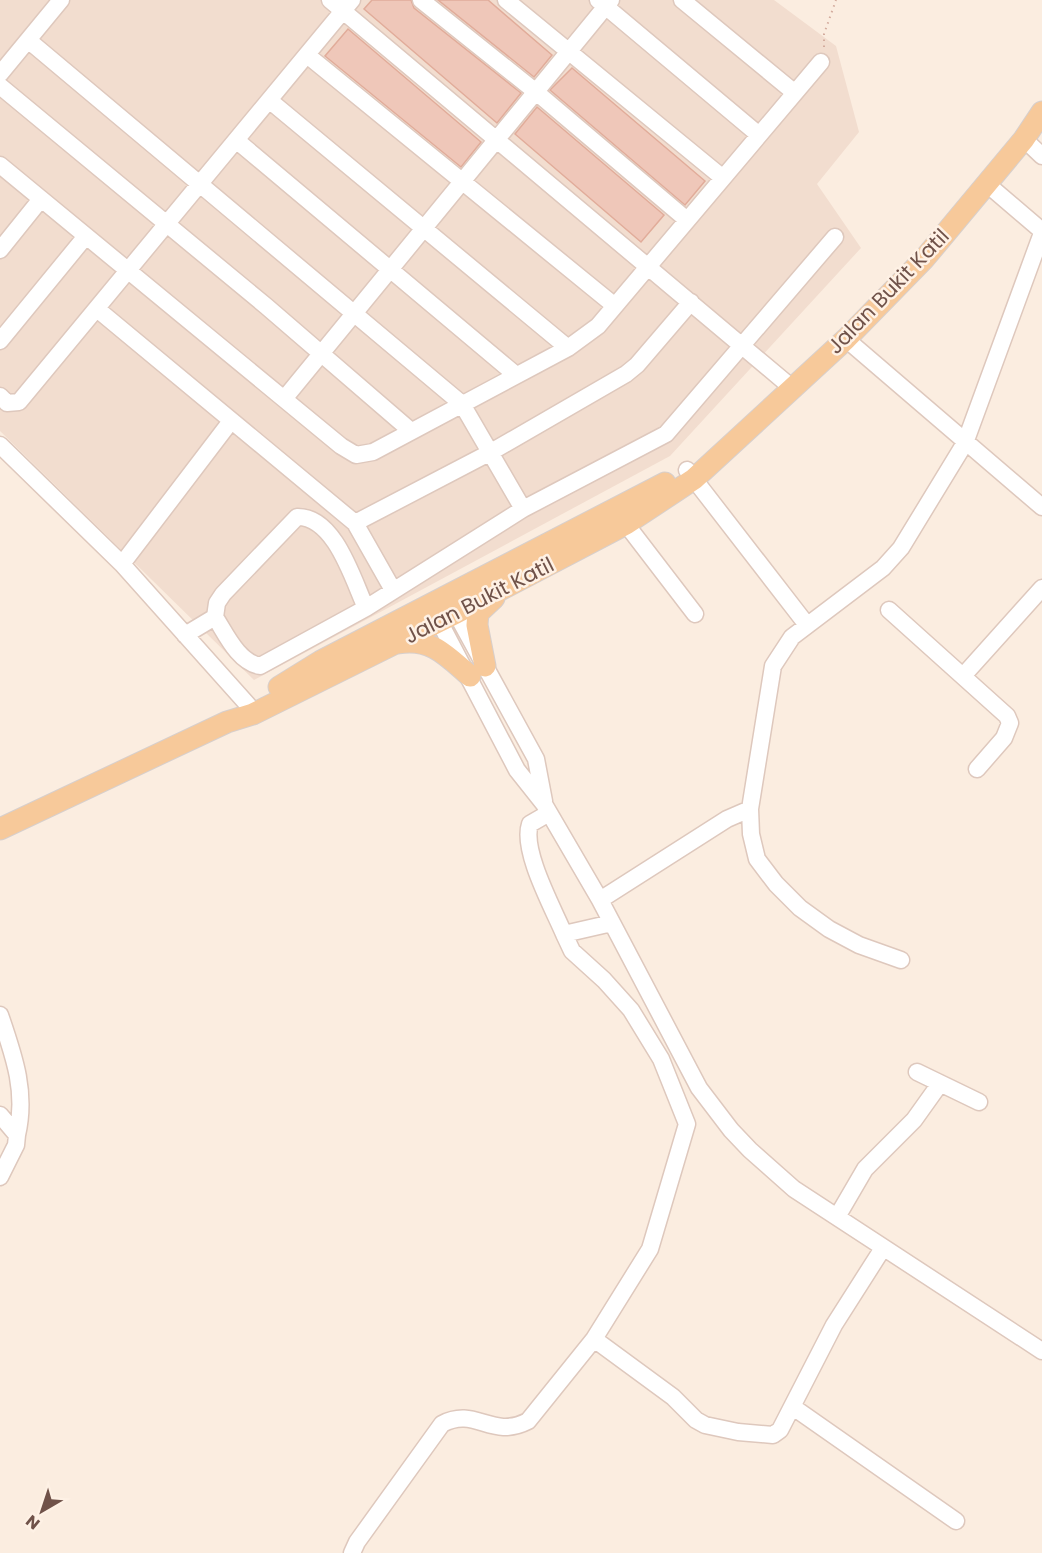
<svg xmlns="http://www.w3.org/2000/svg" width="1042" height="1553" viewBox="0 0 1042 1553" font-family="Poppins,sans-serif">
  <style>
    .residential { fill: #f2ddcf }
    .building { fill: #efc7b9; stroke: #e1ac9a; stroke-width: 1.5 }
    .lines { fill: none; stroke-linecap: round; stroke-linejoin: round }
    .minor-casing { stroke: #dec8bd; stroke-width: 19 }
    .major-casing { stroke: #d7cfcc; stroke-width: 23 }
    .path { stroke: #d3ab9d; stroke-width: 2; stroke-dasharray: 1.5 4.5; stroke-linecap: butt }
    .minor { stroke: #fff; stroke-width: 16 }
    .major { stroke: #f7c99a; stroke-width: 21 }
    .labels { text-anchor: middle; dominant-baseline: central; stroke-width: 5; stroke-linejoin: round; paint-order: stroke }
    .street-label { font-size: 21px; fill: #705249; stroke: #fef1e5 }
  </style>
  <rect width="100%" height="100%" fill="#fbede0"/>
  <path class="residential" d="M0 0H774L836 46 859 132 817 184 861 248 670 456 254 680 0 431Z"/>
  <path class="building" d="M372 0H411L414 8 521 93 497 123 364 9Z
    M438 0H488L552 55 534 77Z
    M348 29 481 142 461 167 325 56Z
    M572 68 705 181 685 205 550 90Z
    M537 107 664 215 641 242 515 134Z"/>
  <g class="lines">
    <g class="minor-casing">
      <path id="minor" d="M330 0 791 387
        M421 0 536 92 687 220
        M506 0 723 178
        M598 0 759 135
        M682 0 795 93
        M28 40 462 404 523 509
        M307 55 615 306
        M0 74 61 0
        M0 86 266 306 411 431
        M269 100 568 348
        M1024 139 1042 156
        M236 140 516 375
        M0 165 341 446 356 455 373 452 568 348 598 326 821 62
        M987 184 1042 231
        M0 250 41 199
        M97 309 355 523 393 590
        M846 339 1042 507
        M0 341 86 236
        M0 396 7 403 19 402 352 0
        M284 399 611 0
        M0 445 122 564 248 705 253 714
        M687 470 807 625
        M355 523 491 452 626 374 637 365 691 302
        M626 524 695 614
        M122 564 231 421
        M366 608C353 580 335 516 297 517L223 594 217 603 215 617C226 634 238 662 260 666L366 608 523 509 666 434 835 237
        M889 610 1007 716 1010 723 1004 738 977 769
        M456 613 536 759 544 801
        M439 621 517 770 544 804 600 900 699 1088 731 1130 750 1150 794 1189 1042 1351
        M185 635 215 617
        M963 676 1042 588
        M549 813 530 824C521 850 553 908 564 934
        M600 900 727 819 750 809
        M901 960 859 945 829 929 800 908 776 884 757 859 751 834 750 809 773 666 792 637 883 568 901 548 965 443 1042 233
        M0 1015C14 1056 27 1092 17 1135
        M917 1072 979 1102
        M0 1115 17 1135 16 1145 0 1177
        M837 1217 865 1169 914 1120 939 1085
        M594 1339 673 1397 696 1420 705 1425 738 1432 773 1435 780 1430 834 1325 883 1248
        M793 1407 956 1521
        M352 1553 357 1542 442 1424C476 1406 491 1440 528 1421L594 1339 650 1249 687 1124 661 1059 631 1010 604 980 572 951 564 934 612 923"/>
    </g>
    <g class="major-casing">
      <path id="major" d="M398 643C431 637 447 656 470 676
        M485 666 477 625 478 613 494 598
        M279 687 321 661 665 483
        M0 829 227 722 253 714 456 613 626 524 694 479 846 339 924 259 1024 139 1042 112"/>
    </g>
    <path class="path" d="M824 47V34L836 0"/>
    <use href="#minor" class="minor"/>
    <use href="#major" class="major"/>
  </g>
  <g class="labels">
    <g class="street-label">
      <text transform="translate(888 291) rotate(-46)">Jalan Bukit Katil</text>
      <text transform="translate(479 600) rotate(-27)">Jalan Bukit Katil</text>
    </g>
  </g>
  <g transform="translate(42 1511) rotate(219)" stroke="#fef1e5" stroke-width="4.5" paint-order="stroke">
  <path d="M0-4.5L10 22L0 15L-10 22Z" fill="#705249"/>
  <text y="-9" font-size="16" font-weight="bold" text-anchor="middle" fill="#705249">N</text>
  </g>
</svg>
